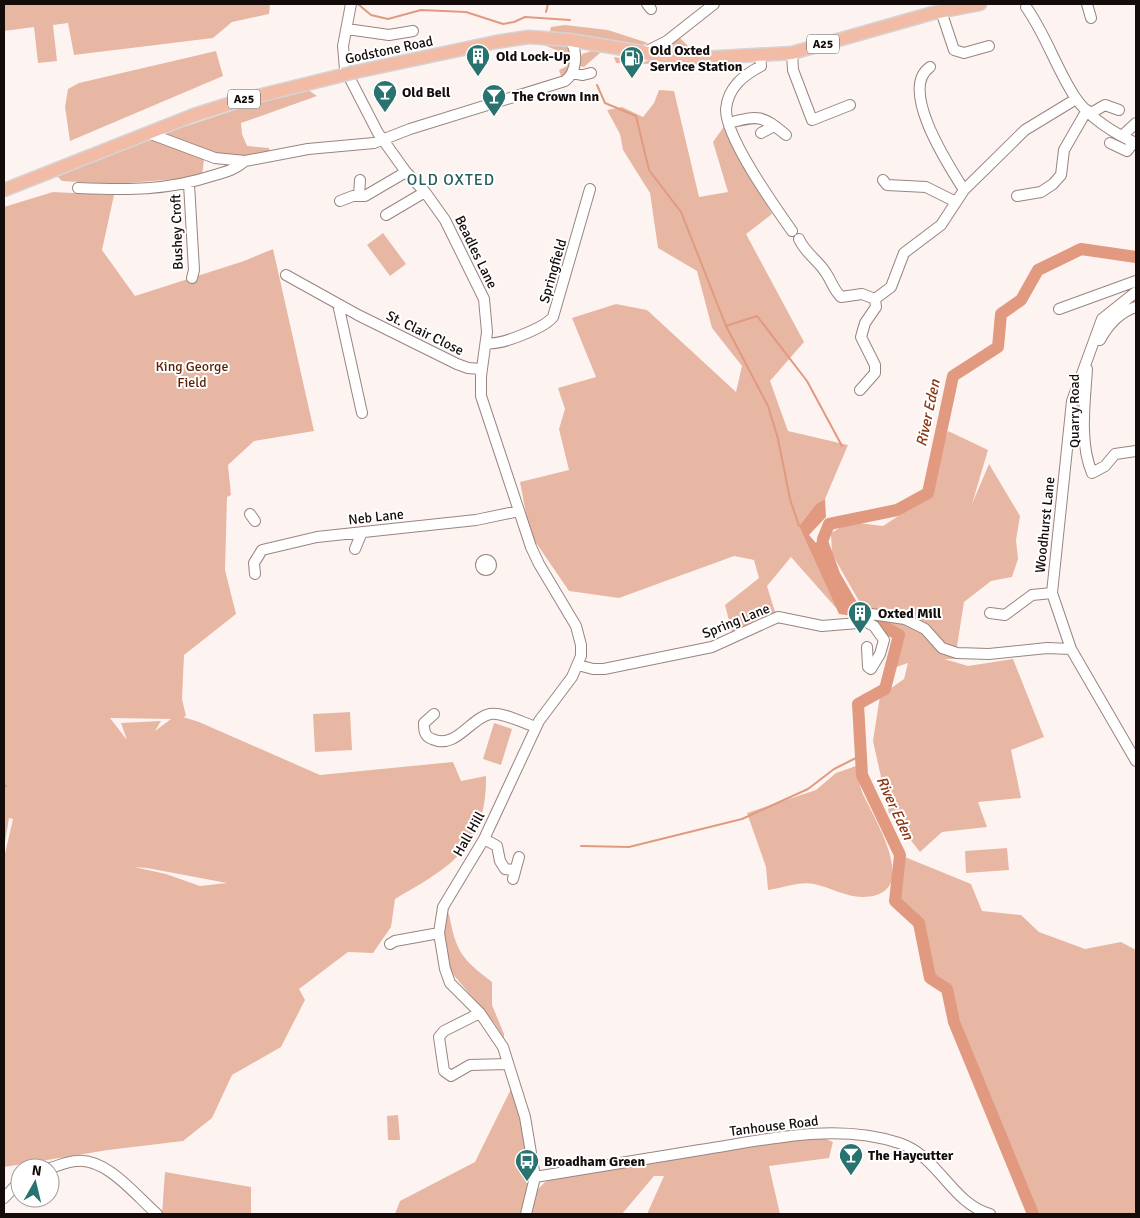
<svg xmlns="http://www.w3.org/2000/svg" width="1140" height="1218" viewBox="0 0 1140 1218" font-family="Signika,sans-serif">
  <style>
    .green { fill: #e7b7a4; fill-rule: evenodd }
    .water { fill: #e19a7f }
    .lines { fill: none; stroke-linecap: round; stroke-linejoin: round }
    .stream { stroke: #e19a7f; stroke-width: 2 }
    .river { stroke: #e19a7f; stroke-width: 12 }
    .minor-casing { stroke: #99857e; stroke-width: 12 }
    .major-casing { stroke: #d5d3d3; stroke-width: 15 }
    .minor { stroke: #fff; stroke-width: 10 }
    .major { stroke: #f2bba6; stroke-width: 12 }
    .major-bridge-casing { stroke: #d5d3d3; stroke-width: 15; stroke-linecap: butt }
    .major-bridge { stroke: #f2bba6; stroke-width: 12 }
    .labels { text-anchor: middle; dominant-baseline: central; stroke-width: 4; stroke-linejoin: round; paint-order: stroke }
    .shield { fill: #fff; stroke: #5a5554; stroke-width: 1 }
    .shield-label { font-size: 12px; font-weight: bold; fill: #130c0a }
    .street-label { font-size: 14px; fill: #130c0a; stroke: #fff }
    .poi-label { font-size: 14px; font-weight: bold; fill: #130c0a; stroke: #fff; text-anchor: start }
    .park-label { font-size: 14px; fill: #5d1f02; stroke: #fff }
    .water-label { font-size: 15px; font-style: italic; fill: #893611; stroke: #fff }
    .quarter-label { font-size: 16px; letter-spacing: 1px; fill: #245e5c; stroke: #fff }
  </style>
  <rect width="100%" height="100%" fill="#fdf4f1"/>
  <path class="green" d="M4 4H270L269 14 232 22 213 38 74 55 68 23 53 25 57 61 38 63 34 27 4 31Z
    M565 25 608 30 648 43 635 48 550 31 551 27Z
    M679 37 695 53 676 52 672 49 673 44Z
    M539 43 567 44C574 53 571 72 562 79L559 70 567 66 566 54Z
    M595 50 601 52 584 67 578 66 582 54Z
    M216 51 223 76 70 141 65 107 68 89 79 83Z
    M614 57 644 62 651 60 652 64 616 63Z
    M304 87 317 96 241 123 242 134 247 146 269 148 270 152C260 154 249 157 239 157 215 156 185 145 165 133Z
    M659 90 674 91 699 197 728 192 713 142 725 125 772 214 746 234 804 342 770 381 788 431 848 445 825 499 816 504 799 526 837 609 791 557 767 586 776 615 732 632 725 605 759 578 754 560 734 556 619 598 569 591 530 534 520 482 569 470 559 429 565 409 558 388 596 377 572 318 616 304 647 310 736 392 742 366 712 328 697 271 658 248 650 193 623 150 620 134 607 110 622 107 643 117 654 103Z
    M153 140 204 159 202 177 115 184 62 181 57 176 138 142Z
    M53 192 114 195 102 250 135 296 244 261 273 249 314 431 254 441 228 465 231 495 227 497 225 570 236 614 184 655 182 699 186 716 183 717 199 722 320 775 453 762 461 781 486 776C487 846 451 867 395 899L391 927 373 953 348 952 299 989 305 1000 281 1047 232 1075 212 1118 183 1141 108 1150 4 1167V858L13 819 9 818 4 848V207ZM110 718 171 719 155 731 161 721 121 723 127 740ZM134 867 147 868 227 883 200 886 166 874Z
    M383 233 406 264 390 276 367 245Z
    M948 431 988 450 972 504 989 464 1020 516 1016 540 1018 559 1012 577 991 581 964 602 955 659H944L968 666 1013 659 1044 737 1011 750 1021 798 978 802 987 827 942 832 920 852 889 813 873 741 880 696 904 679 908 663 896 667 901 641 876 622 880 611 863 608 832 554 831 533 850 522 883 526 921 501Z
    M350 712 352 750 315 752 313 714Z
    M494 723 512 729 501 765 483 759Z
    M856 766C858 774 859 784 862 792 873 817 925 897 862 897 847 897 829 887 814 884 801 881 782 888 768 890L766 867 747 813 816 790 836 773Z
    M1007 848 1009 870 966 873 965 851Z
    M900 855 971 884 982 911 1021 915 1039 932 1085 949 1121 942 1136 950V1214H1033L954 1022 947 989 930 978 919 923 895 901Z
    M444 912 449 914C456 952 462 959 492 982V1005L504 1034V1038L495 1024 451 972 443 942Z
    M514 1083 535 1177 526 1179H530L537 1190 545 1182 555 1178 734 1147 823 1138 833 1142 829 1158 769 1166 780 1214H647L664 1176H654L622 1214H395L400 1201 475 1162Z
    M398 1115 400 1140H388L387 1116Z
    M165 1172 251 1187V1214H162Z"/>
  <path class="water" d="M825 499 826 517 809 535 816 543 822 529 829 524 826 535 840 573 862 611 852 616 839 614 799 526 816 504Z"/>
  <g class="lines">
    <path class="stream" d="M358 4 371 15 388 19 421 10 466 12 503 24 514 22 525 17 570 20
      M546 12 548 4
      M597 85 605 103 636 116 649 170 681 212 726 326 768 406 778 439 790 499 799 526
      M726 326 757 316 807 381 842 446
      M4 784 6 786
      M581 846 629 847 742 819 808 789 834 769 860 756"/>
    <path class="river" d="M823 539 829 524 897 510 928 493 953 376 998 347 1001 314 1021 300 1038 270 1081 249 1136 257
      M872 620 899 635 885 689 858 704 862 775 900 855 895 901 919 923 930 978 947 989 954 1022 1033 1214"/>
    <g class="minor-casing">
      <path id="minor" d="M351 4 343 46 345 69 378 133 406 172 425 192 445 220 484 299 487 332 481 376V396L531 547 539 564 576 626 581 645V656L572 677 539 721 484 839 443 907 439 933 445 969 450 983 480 1013 503 1047 525 1117 535 1177 526 1214
        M647 4 651 9
        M1087 4 1091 18
        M1026 7C1046 35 1056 68 1075 97 1088 117 1115 134 1136 143
        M941 11 954 50 964 53 989 46
        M347 29 389 35 413 31
        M643 53 667 41 714 4
        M792 53 793 70 812 120 850 105
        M760 56 761 66C744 75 728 87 726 109 725 137 775 207 792 231
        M930 67C898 89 949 166 964 190
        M572 73 583 75 591 73
        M1091 113 1105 105 1119 110
        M729 123C759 115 762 115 786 135
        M148 133 215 158 245 161 308 149 374 143 410 129 565 81C577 72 578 52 570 40
        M761 133 774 126
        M1122 136 1136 123
        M1110 143 1127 151 1134 142
        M883 180 887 185 926 187 956 202
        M189 184 194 270 192 278
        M78 188C128 190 166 191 215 175 226 172 236 169 245 161
        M359 196 360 180
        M1017 196 1041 192 1053 184 1061 175 1064 150 1087 110
        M340 201 353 196H365L406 172
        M386 215 425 192
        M799 239C805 253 818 260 826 273 832 282 833 289 841 297L862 294 875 299
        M286 275 358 315 457 364 468 368 481 369
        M1136 292 1102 319 1072 401 1052 593 1071 649 1136 761
        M875 299 891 287 904 253 941 225 964 190 1025 130 1076 99
        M338 304 362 413
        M1059 309 1136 281
        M1100 340C1108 325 1120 312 1136 307
        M486 343C500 346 544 328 553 317L590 189
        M1087 369C1085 402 1079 442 1092 473L1105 466 1115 454 1136 451
        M860 390 875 373V365L861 337 865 323 876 307 875 299
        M250 514 255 521
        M355 549 362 532
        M481 565a5 5 0 1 1 10 0a5 5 0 1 1-10 0Z
        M255 574 254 563 262 550 317 537 476 520 519 511
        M990 613 1005 615 1032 595 1052 593
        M864 621 874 626 884 640 880 654 871 669 868 667 867 647
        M578 665 593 669H604L712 647 778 617 822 626 858 623 871 614 905 619 925 629 942 648 957 653 989 654 1047 648 1071 649
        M434 714 424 723C424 730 424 736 432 739 456 750 470 718 490 714 503 712 523 723 536 727
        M484 839 497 846 500 861 505 869 513 870
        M513 879 519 857
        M390 944 395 941 439 933
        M480 1013 444 1031 439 1037 444 1071 451 1076 470 1065 508 1064
        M50 1168C58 1166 68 1161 77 1161 107 1158 136 1196 157 1214
        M535 1177C590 1168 645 1159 700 1150 765 1140 835 1122 899 1143 939 1156 951 1203 990 1214
        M4 1198 20 1181"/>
    </g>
    <g class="major-casing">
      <path id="major" d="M355 72 496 42 529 37 570 40 683 59 792 53 933 13 980 4
        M4 190 194 115 238 101 343 75"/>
    </g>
    <use href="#minor" class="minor"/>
    <use href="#major" class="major"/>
    <g class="major-bridge-casing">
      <path id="major-bridge" d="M343 75 355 72"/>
    </g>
    <use href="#major-bridge" class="major-bridge"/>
  </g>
  <defs>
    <g id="building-pin" transform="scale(1.25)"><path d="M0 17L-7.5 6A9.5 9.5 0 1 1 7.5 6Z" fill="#28726f" stroke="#fff"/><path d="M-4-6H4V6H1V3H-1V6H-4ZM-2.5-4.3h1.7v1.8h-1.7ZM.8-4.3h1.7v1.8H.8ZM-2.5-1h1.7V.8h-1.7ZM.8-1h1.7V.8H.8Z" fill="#fff"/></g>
    <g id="fuel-pin" transform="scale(1.25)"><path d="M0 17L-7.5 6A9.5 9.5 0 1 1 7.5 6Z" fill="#28726f" stroke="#fff"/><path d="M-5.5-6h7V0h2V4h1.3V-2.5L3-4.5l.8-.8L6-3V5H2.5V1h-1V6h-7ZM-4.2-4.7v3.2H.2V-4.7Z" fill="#fff"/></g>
    <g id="bar-pin" transform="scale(1.25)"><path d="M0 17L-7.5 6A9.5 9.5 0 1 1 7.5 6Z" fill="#28726f" stroke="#fff"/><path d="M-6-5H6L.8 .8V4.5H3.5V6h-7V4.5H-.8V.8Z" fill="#fff"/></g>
    <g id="bus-pin" transform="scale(1.25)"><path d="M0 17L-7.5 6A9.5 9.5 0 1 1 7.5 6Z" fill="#28726f" stroke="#fff"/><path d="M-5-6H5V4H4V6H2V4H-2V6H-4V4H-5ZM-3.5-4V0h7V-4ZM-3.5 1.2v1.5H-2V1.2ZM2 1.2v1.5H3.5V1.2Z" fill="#fff"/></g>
  </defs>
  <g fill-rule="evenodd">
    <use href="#building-pin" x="478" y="56"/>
    <use href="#fuel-pin" x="632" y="58"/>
    <use href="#bar-pin" x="385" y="92"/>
    <use href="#bar-pin" x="494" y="96"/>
    <use href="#building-pin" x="860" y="613"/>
    <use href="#bar-pin" x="851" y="1155"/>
    <use href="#bus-pin" x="527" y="1161"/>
  </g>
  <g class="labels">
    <g class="shield">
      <rect x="807" y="34.5" width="32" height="19" rx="4"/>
      <rect x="228" y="89.5" width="32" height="19" rx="4"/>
    </g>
    <g class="shield-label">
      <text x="823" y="44">A25</text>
      <text x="244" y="99">A25</text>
    </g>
    <g class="street-label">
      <text transform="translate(389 50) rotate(-12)">Godstone Road</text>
      <text transform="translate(177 232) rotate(-92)">Bushey Croft</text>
      <text transform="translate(476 252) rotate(64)">Beadles Lane</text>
      <text transform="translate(553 271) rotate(-74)">Springfield</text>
      <text transform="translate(425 333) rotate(26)">St. Clair Close</text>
      <text transform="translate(1074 411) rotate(-90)">Quarry Road</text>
      <text transform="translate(376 517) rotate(-6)">Neb Lane</text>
      <text transform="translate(1045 525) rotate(-84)">Woodhurst Lane</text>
      <text transform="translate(736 621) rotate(-22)">Spring Lane</text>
      <text transform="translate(469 834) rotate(-60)">Hall Hill</text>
      <text transform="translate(774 1126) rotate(-7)">Tanhouse Road</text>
    </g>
    <g class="poi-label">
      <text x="650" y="50">Old Oxted<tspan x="650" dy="16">Service Station</tspan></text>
      <text x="496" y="56">Old Lock-Up</text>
      <text x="402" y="92">Old Bell</text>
      <text x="512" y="96">The Crown Inn</text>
      <text x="878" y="613">Oxted Mill</text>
      <text x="868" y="1155">The Haycutter</text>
      <text x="544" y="1161">Broadham Green</text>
    </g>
    <g class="park-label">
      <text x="192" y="366">King George<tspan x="192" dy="16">Field</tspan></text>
    </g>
    <g class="water-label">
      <text transform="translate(928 413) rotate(-78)">River Eden</text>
      <text transform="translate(895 808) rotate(65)">River Eden</text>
    </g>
    <g class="quarter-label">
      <text x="451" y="180">OLD OXTED</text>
    </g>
  </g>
  <rect width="1140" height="1218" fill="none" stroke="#130c0a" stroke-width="10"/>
  <g transform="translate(35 1183) rotate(8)"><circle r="24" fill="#ffffff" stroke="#a19e9d"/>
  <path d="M0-4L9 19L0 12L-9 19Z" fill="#28726f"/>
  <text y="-8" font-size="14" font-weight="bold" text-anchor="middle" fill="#130c0a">N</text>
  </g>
</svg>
